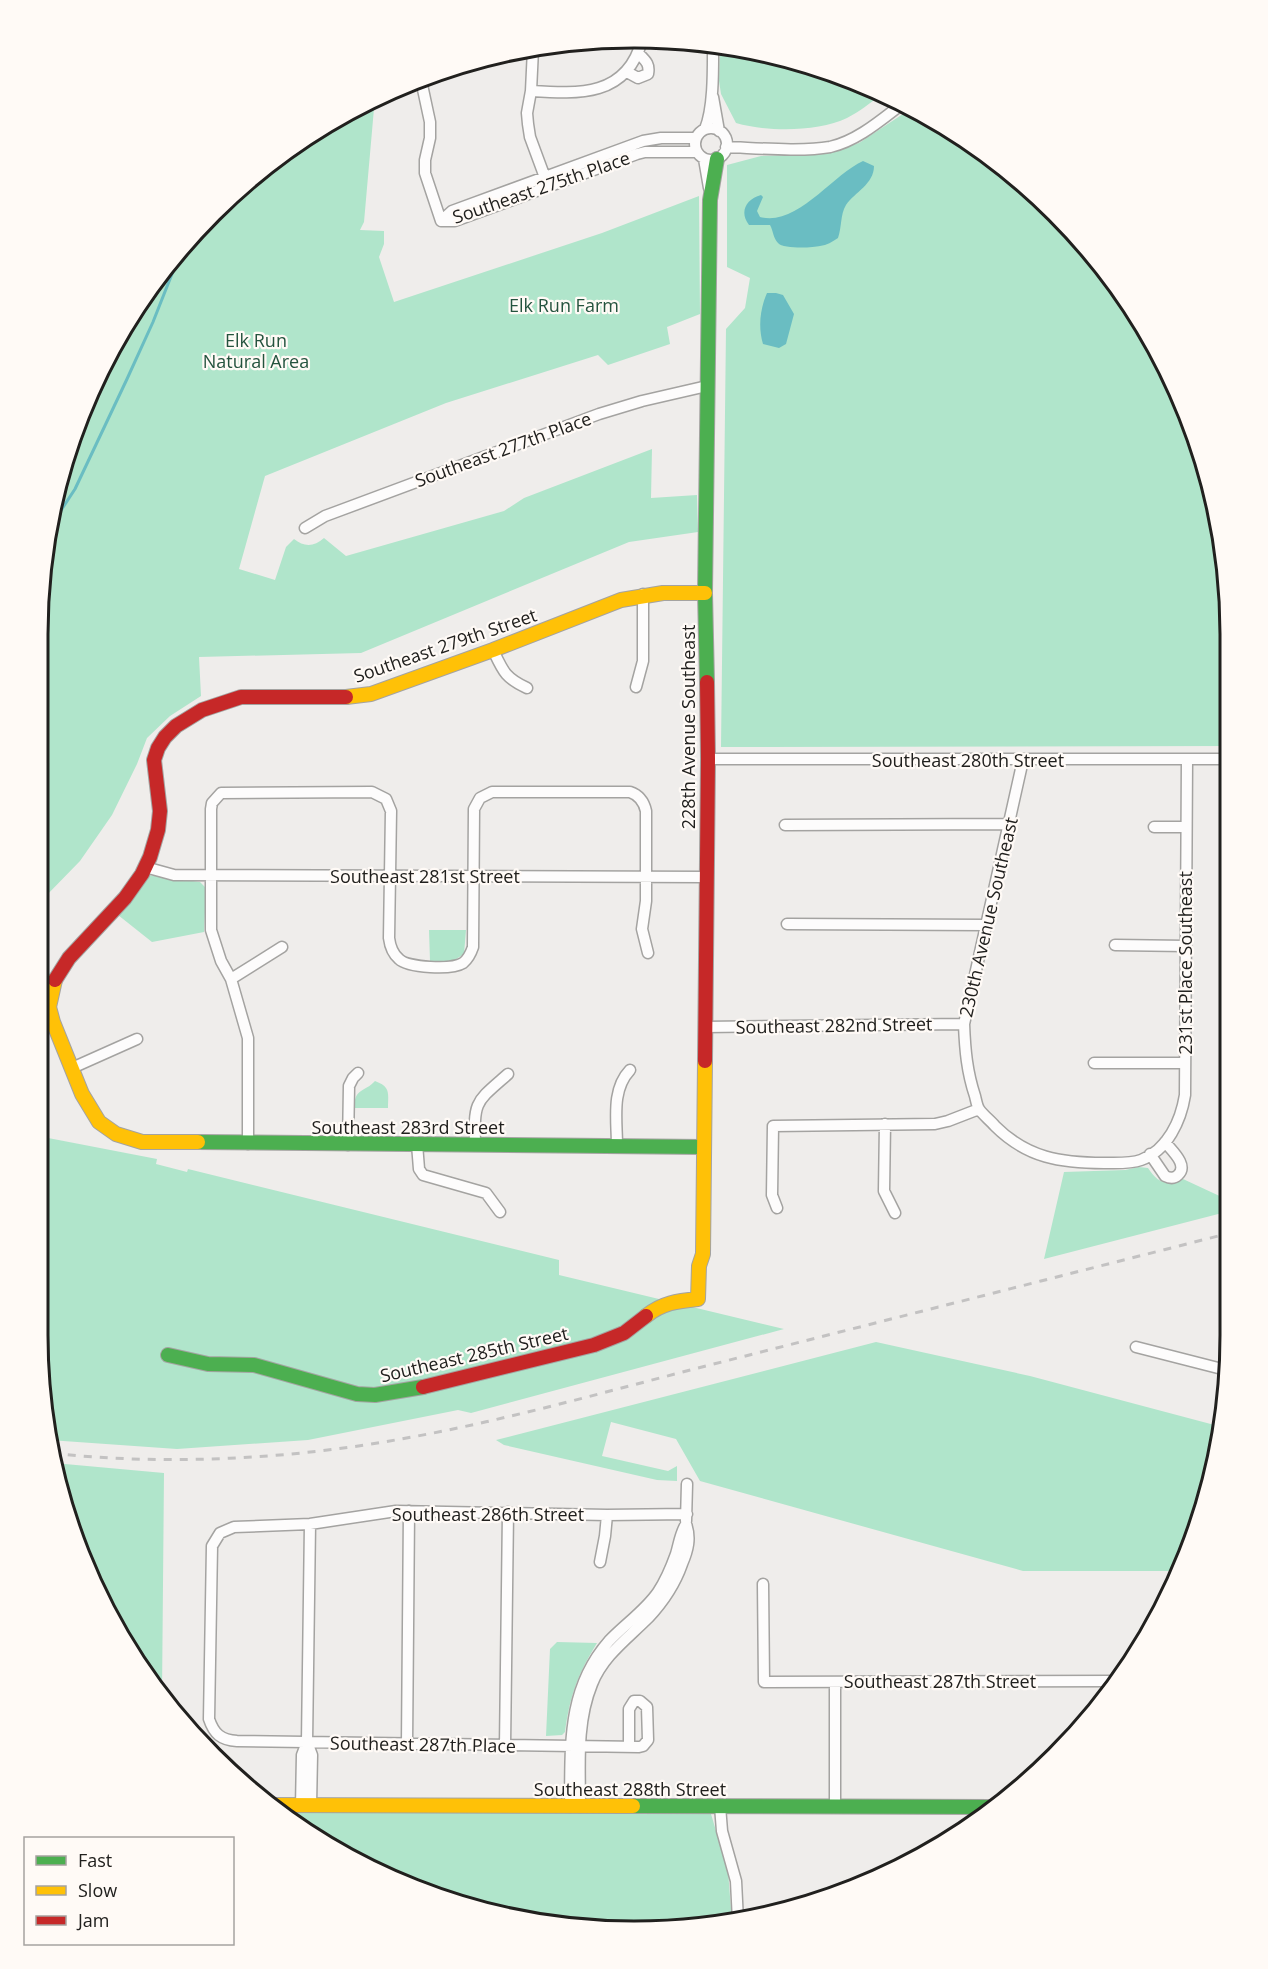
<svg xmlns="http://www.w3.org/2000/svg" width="1268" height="1969" viewBox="0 0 1268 1969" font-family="'Open Sans',sans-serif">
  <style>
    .green { fill: #b0e5cb }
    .water { fill: #6abdc2 }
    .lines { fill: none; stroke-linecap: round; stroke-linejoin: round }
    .stream { stroke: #6abdc2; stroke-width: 3 }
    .street-casing { stroke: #a4a3a1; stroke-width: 13 }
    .fast-casing { stroke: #a4a3a1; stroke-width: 16 }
    .slow-casing { stroke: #a4a3a1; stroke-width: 16 }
    .jam-casing { stroke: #a4a3a1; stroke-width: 16 }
    .street { stroke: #fdfcfc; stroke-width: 10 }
    .fast { stroke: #4caf50; stroke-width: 14 }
    .slow { stroke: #ffc107; stroke-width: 14 }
    .jam { stroke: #c62828; stroke-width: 14 }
    .rail { stroke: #c3c2c2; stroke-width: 3; stroke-dasharray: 8 8; stroke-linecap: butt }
    .labels { text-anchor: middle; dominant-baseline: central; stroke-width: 4.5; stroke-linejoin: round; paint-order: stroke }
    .street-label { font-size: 18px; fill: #21201e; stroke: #fffaf6 }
    .park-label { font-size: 18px; fill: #24533e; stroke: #fffaf6 }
    .rim { fill: none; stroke: #21201e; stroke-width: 3 }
  </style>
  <rect width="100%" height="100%" fill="#efedeb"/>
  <path class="green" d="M720 45 825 69 882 94C870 103 859 112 847 118 818 132 767 132 736 123L721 94 719 81Z
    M375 97 364 222 360 230 384 231V244L379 257 394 302 602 233 699 196 700 314 667 327 670 344 608 365 598 355 446 403 265 476 239 569 275 580 286 547 294 539C304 547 314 547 324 538L346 556 504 511 524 498 652 449 651 498 697 495 698 532 629 542 361 653 199 657 201 696 170 716 147 738 137 764 112 815 80 861 43 899V556L69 443 99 370 185 241 271 161Z
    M912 108 932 117 1027 185 1107 271 1169 370 1210 480 1229 595V746L721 747 726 329 745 308 750 278 727 267V165L761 156 825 154 859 143Z
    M147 875 200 882 205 887 206 893 204 932 152 942 118 915Z
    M429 930H466L464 954 453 961H430Z
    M375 1081C391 1087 388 1093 388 1108H354C355 1087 364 1093 375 1081Z
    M43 1137 157 1159 156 1164 187 1172 188 1169 559 1260V1275L784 1329 471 1413 458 1410 308 1440 177 1449 49 1440 43 1413Z
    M1139 1167 1148 1168C1157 1182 1166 1187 1183 1179L1226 1199V1212L1044 1259 1064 1172 1125 1170Z
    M876 1342 1030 1376 1222 1427 1181 1571H1023L700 1481 676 1439 611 1422 602 1456 668 1471 677 1466V1481L657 1480 504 1445 496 1440Z
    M54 1463 164 1473 162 1695 138 1667 69 1526Z
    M557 1642 597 1643C578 1674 570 1695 565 1732L562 1735 546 1736 550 1649Z
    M272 1809 711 1814 728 1871 732 1922 712 1926 595 1930 442 1900 336 1852Z"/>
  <path class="water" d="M863 161 874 166C874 184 855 192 846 205 840 215 842 227 838 238 832 242 827 245 820 246 812 248 783 249 778 243 773 238 773 230 770 225H749C739 212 746 199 761 195L763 197 757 211 760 217C797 227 832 175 863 161Z
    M767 293H776L783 295 794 314 786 344 779 348 763 344C758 327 760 309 767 293Z"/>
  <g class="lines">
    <path class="stream" d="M47 538 56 518 75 489 127 379 153 322 185 241"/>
    <g class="street-casing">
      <path id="street" d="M533 49 531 91 527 113 528 124 530 137 547 183
        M627 72 638 78 648 74C650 64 646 61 638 53
        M421 80 430 122V138L425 160V173L441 221
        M531 91C579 94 627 97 642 40
        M713 97 719 131
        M695 144a16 16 0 1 1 32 0a16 16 0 1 1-32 0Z
        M705 129C714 107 713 67 713 43
        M726 147C756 148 802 152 830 147 857 141 881 120 902 104
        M704 159 709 188
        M441 221 452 211 643 141 661 138H696
        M441 221H455L637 154 645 152H697
        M305 528 325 516 599 414 642 401 707 386
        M493 650C503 671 505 678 527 688
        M636 687 643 661V594
        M708 759H1228
        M1023 760 964 1024C965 1050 967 1072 975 1096 976 1100 977 1106 979 1109 983 1115 991 1121 995 1126 1027 1158 1061 1163 1104 1163 1116 1163 1130 1164 1141 1160 1168 1150 1181 1120 1185 1095L1187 759
        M785 825 1009 824
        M1154 827H1186
        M145 867 174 875 706 877
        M787 924 986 925
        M1115 945 1186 946
        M231 979 282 947
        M705 1027 964 1024
        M1094 1063H1185
        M72 1068 137 1039
        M885 1124 884 1191 895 1213
        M248 1144V1038L231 979 221 961 211 930V809L212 803 221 793 372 792 386 799 391 811 389 938C390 946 393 954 399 959 408 968 452 970 463 963 468 959 471 953 473 947L474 809 480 798 492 792H630C639 795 644 802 646 811V901L642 929 648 953
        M417 1144 419 1169 423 1175 486 1193 500 1212
        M348 1145 349 1086 353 1078 358 1073
        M475 1145C474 1100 475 1103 508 1074
        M617 1146C617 1120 611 1090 630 1070
        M1150 1154 1165 1176C1169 1178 1174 1179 1178 1175 1189 1165 1171 1150 1165 1142
        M777 1208 772 1195 773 1126 935 1124 948 1121 979 1109
        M1136 1347 1226 1370
        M686 1521 687 1484
        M600 1562 605 1536 607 1515
        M763 1584 764 1682 1116 1681
        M835 1682V1806
        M307 1742 310 1524
        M407 1744 409 1511
        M505 1746 508 1512
        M629 1747V1709L634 1701H640L647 1707 648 1740 643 1746 639 1747 237 1741C221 1740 214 1734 209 1719L212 1546 220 1533 234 1527 310 1524 396 1511 607 1515 687 1514
        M301 1806 302 1755 307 1742 312 1755 311 1806
        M720 1806 722 1831 736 1881 738 1921
        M570 1807C571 1747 566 1690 609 1641 625 1624 645 1611 658 1592 666 1580 671 1568 676 1554 679 1544 680 1534 686 1524 691 1538 688 1550 682 1564 675 1584 663 1602 648 1618 627 1639 603 1656 592 1684 576 1723 580 1766 580 1807"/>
    </g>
    <g class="fast-casing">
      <path id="fast" d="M707 682 705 593 710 200 717 159
        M198 1142 703 1147
        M168 1355 208 1364 254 1365 357 1394 375 1395 423 1387
        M633 1806 992 1807"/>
    </g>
    <g class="slow-casing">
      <path id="slow" d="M346 697 371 694 493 650 621 600 663 593H705
        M55 980 49 1007 53 1022 82 1094 99 1122 116 1134 142 1142H198
        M646 1316C662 1303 677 1301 698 1299L699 1266 703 1254 705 1061
        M268 1805 633 1806"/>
    </g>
    <g class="jam-casing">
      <path id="jam" d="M55 980 69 958 125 898 142 874 150 857 158 830 160 811 154 760 158 748 165 737 176 726 202 710 241 697H346
        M705 1061 708 759 707 682
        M423 1387 594 1345 624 1333 646 1316"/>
    </g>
    <use href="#street" class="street"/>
    <use href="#fast" class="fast"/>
    <use href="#slow" class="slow"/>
    <use href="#jam" class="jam"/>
    <path class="rail" d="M52 1453C163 1466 291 1459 401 1439 504 1421 604 1392 706 1366 879 1322 1053 1278 1226 1234"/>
  </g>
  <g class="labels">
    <g class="street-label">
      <text transform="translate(541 187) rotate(-19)">Southeast 275th Place</text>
      <text transform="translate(503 449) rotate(-20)">Southeast 277th Place</text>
      <text transform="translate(445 645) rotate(-19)">Southeast 279th Street</text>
      <text transform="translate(688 727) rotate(-90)">228th Avenue Southeast</text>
      <text x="968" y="760">Southeast 280th Street</text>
      <text x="425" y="876">Southeast 281st Street</text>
      <text transform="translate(988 917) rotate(-77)">230th Avenue Southeast</text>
      <text transform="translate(1185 963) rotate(-90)">231st Place Southeast</text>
      <text transform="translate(834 1025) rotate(-1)">Southeast 282nd Street</text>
      <text x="408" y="1127">Southeast 283rd Street</text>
      <text transform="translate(474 1354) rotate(-13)">Southeast 285th Street</text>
      <text x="488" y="1514">Southeast 286th Street</text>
      <text x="940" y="1681">Southeast 287th Street</text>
      <text transform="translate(423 1744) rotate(1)">Southeast 287th Place</text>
      <text x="630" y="1789">Southeast 288th Street</text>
    </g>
    <g class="park-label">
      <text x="564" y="305">Elk Run Farm</text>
      <text x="256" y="340">Elk Run<tspan x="256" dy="21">Natural Area</tspan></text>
    </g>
  </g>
  <path d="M0 0H1268V1969H0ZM634 48H634A586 586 0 0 1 1220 634V1335A586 586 0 0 1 634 1921H634A586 586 0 0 1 48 1335V634A586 586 0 0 1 634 48Z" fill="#fffaf6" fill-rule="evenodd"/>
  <path class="rim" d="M634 48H634A586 586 0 0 1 1220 634V1335A586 586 0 0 1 634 1921H634A586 586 0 0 1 48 1335V634A586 586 0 0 1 634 48Z"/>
  <rect x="24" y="1837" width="210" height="108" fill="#fffaf6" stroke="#a6a3a0" stroke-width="1.5"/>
  <rect x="36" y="1856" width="30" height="9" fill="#4caf50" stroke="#a6a3a0" stroke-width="1.5"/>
  <text x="78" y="1867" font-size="18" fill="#21201e">Fast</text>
  <rect x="36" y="1886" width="30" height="9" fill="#ffc107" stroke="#a6a3a0" stroke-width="1.5"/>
  <text x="78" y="1897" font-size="18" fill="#21201e">Slow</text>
  <rect x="36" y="1916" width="30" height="9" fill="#c62828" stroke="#a6a3a0" stroke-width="1.5"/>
  <text x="78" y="1927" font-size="18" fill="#21201e">Jam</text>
</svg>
